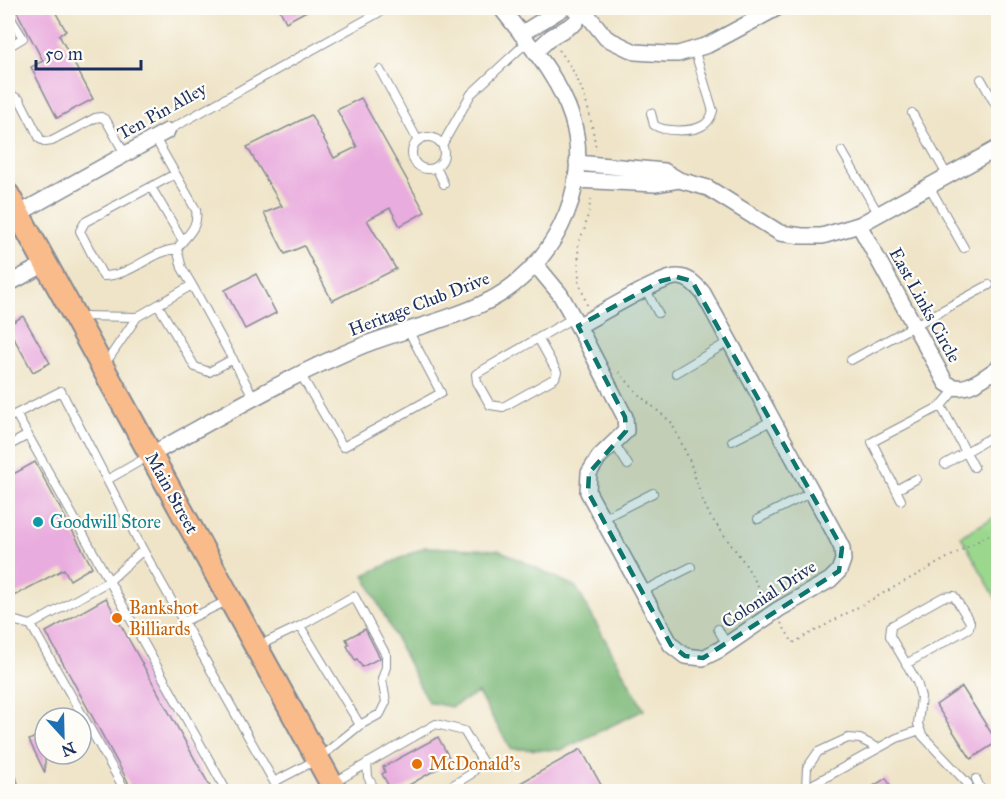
<svg xmlns="http://www.w3.org/2000/svg" width="1006" height="799" viewBox="0 0 1006 799" font-family="'IM FELL Great Primer',serif">
  <style>
    .green { fill: #9bd88d; stroke: #5b8476; stroke-width: 1.5 }
    .forest { fill: #7cb878; stroke: #4c746b; stroke-width: 1.5 }
    .building { fill: #e9acde }
    .lines { fill: none; stroke-linecap: round; stroke-linejoin: round }
    .lane-casing { stroke: #858a93; stroke-width: 10 }
    .street-casing { stroke: #858a93; stroke-width: 18 }
    .primary-casing { stroke: #858a93; stroke-width: 26 }
    .path { stroke: #858a93; stroke-width: 2; stroke-dasharray: 1.5 4.5; stroke-linecap: butt }
    .lane { stroke: #fff; stroke-width: 8 }
    .street { stroke: #fff; stroke-width: 15 }
    .primary { stroke: #fabb8b; stroke-width: 22 }
    .marked { fill: #0f766e; fill-opacity: 0.2; stroke: #0f766e; stroke-width: 4.5; stroke-dasharray: 12 8; stroke-linejoin: round }
    .culture-dot { fill: #0f9aa8; stroke: #fdfcf7; stroke-width: 2 }
    .food-dot { fill: #e8710a; stroke: #fdfcf7; stroke-width: 2 }
    .labels { text-anchor: middle; dominant-baseline: central; stroke-width: 4.5; stroke-linejoin: round; paint-order: stroke }
    .street-label { font-size: 18px; fill: #1b2f5e; stroke: #fdfcf7 }
    .culture-label { font-size: 18px; fill: #0d838f; stroke: #fdfcf7; text-anchor: start }
    .food-label { font-size: 18px; fill: #c56008; stroke: #fdfcf7; text-anchor: start }
  </style>
  <rect width="100%" height="100%" fill="#fdfcf7"/>
  <filter id="ink" filterUnits="userSpaceOnUse"><feTurbulence type="fractalNoise" baseFrequency=".0167" numOctaves="2"/><feDisplacementMap in="SourceGraphic" scale="12" xChannelSelector="R" yChannelSelector="G"/><feConvolveMatrix kernelMatrix="1 2 1 2 8 2 1 2 1" color-interpolation-filters="sRGB"/></filter>
  <filter id="wash" filterUnits="userSpaceOnUse"><feTurbulence type="fractalNoise" baseFrequency=".008" numOctaves="4" result="noise"/><feDisplacementMap in="SourceGraphic" scale="24" xChannelSelector="R" yChannelSelector="G"/><feGaussianBlur stdDeviation="1.35" result="paint"/><feColorMatrix in="noise" values="0 0 0 0 0 0 0 0 0 0 0 0 0 0 0 0 0 1.4 0 .05"/><feComposite in="paint" operator="in"/></filter>
  <g filter="url(#wash)">
    <rect width="100%" height="100%" fill="#efe4c8"/>
    <path class="green" d="M998 515V602L961 536Z"/>
    <path class="forest" d="M425 547 499 550 576 587 644 710 561 750 511 749 478 693 451 707 428 702 364 575Z"/>
    <g id="blocks">
      <path class="building" d="M15 8H53L66 31 59 35 93 99 57 118 31 67 43 61Z
        M279 8H312L286 22Z
        M361 98 425 212 400 226 390 208 367 220 396 269 332 301 304 246 285 254 264 213 282 206 247 147 311 115 334 158 357 147 337 110Z
        M256 274 276 313 245 329 225 290Z
        M23 316 50 363 33 372 8 328V325Z
        M35 462 92 567 70 580 64 569 8 599V477Z
        M106 598 117 618 213 792H132L127 780 46 632Z
        M365 629 380 658 362 667 357 659 355 660 347 646 349 644 346 639Z
        M962 687 997 742 971 759 936 705Z
        M45 732V773L29 740Z
        M438 737 451 761 397 792H392L382 774 385 772 383 767Z
        M581 749 605 792H504Z
        M886 778 894 792H864Z"/>
    </g>
  </g>
  <g filter="url(#ink)">
    <use href="#blocks" fill-opacity="0" stroke="#858a93" stroke-width="1.5"/>
    <g class="lines">
      <g class="lane-casing">
        <path id="lane" d="M8 14 23 38 8 47
          M380 70 418 141
          M981 79 998 109
          M8 98 15 97 20 100 40 139 46 142 52 141 95 118 101 117 106 120 125 154
          M651 113 654 125C664 132 691 132 702 126 708 123 711 118 713 111L694 49
          M912 113 947 175
          M167 131 387 8
          M412 153a16 16 0 1 1 32 0a16 16 0 1 1-32 0Z
          M155 138 196 210C199 229 186 235 177 249L182 268 192 285
          M442 145 471 94 527 42
          M842 151 878 213
          M436 167 444 184
          M175 174 85 222 80 231 103 276C133 276 150 251 177 249
          M929 186 964 248
          M151 187 183 241
          M646 290 658 313
          M158 305 195 367 209 372 233 359
          M79 316 137 317
          M538 338 557 372 555 378 503 407 490 405 477 382 476 374 573 318
          M851 360 989 285
          M105 364 137 317 192 285 254 398
          M676 373 730 341
          M301 375 343 447 441 393 408 330
          M941 406 974 467
          M16 414 227 792
          M8 418 61 391 107 480
          M732 441 773 420
          M614 443 628 465
          M8 446 28 435
          M149 456 107 480 143 550 274 782 318 759 360 725 300 626 258 646
          M945 464 990 438
          M896 490 916 479
          M901 500 872 442 941 406 956 388
          M602 519 653 493
          M758 519 812 492
          M641 592 691 567
          M8 619 31 625 126 792
          M183 622 229 600
          M31 625 109 581 143 550
          M300 626 354 596 386 655V667L382 679 386 702 380 714 360 725
          M718 629 727 645
          M906 664 969 628 970 622 954 596 943 597 891 626 890 636 917 682 921 697 918 724 922 735 968 784
          M367 763 368 777 376 792
          M976 779 982 792
          M274 782 279 792
          M335 782 436 724 464 731 482 761 471 774 442 792
          M806 788 807 768 818 752 848 738 860 739 878 748
          M799 792 897 738 920 730"/>
      </g>
      <g class="street-casing">
        <path id="street" d="M573 8 583 9 606 38 635 52 667 54H678L708 45 777 8
          M521 34 563 8
          M535 52 551 37 575 23 583 9
          M577 163 664 171 679 180 708 188 780 233 802 236H822L859 225 998 148
          M576 180 655 184 679 180
          M18 214 167 131
          M859 225 946 383C963 396 983 378 998 368
          M536 265 560 294 578 326 625 417 626 431 599 457 589 473 588 492 671 645 685 656 703 658 719 650 779 609 830 580 839 571 843 560 842 548 834 532 703 293C696 285 688 276 676 277 659 278 597 316 578 326
          M8 284 45 264
          M150 455C220 417 290 375 364 345 402 330 448 321 484 303 550 272 594 190 572 118 558 75 527 42 501 8
          M8 779 12 792"/>
      </g>
      <g class="primary-casing">
        <path id="primary" d="M8 195 336 792"/>
      </g>
      <path class="path" d="M525 8 529 13
        M559 50C583 80 591 114 596 150
        M587 305 579 282 578 243 585 228 592 195
        M619 372 640 396 671 422 689 459 703 501 710 516 744 562 767 601
        M781 623 793 643 998 530"/>
      <use href="#lane" class="lane"/>
      <use href="#street" class="street"/>
      <use href="#primary" class="primary"/>
    </g>
  </g>
  <path class="marked" d="M677 277 692 281 842 548 839 571 703 658 685 656 671 645 588 492 589 473 626 431 625 417 578 326 661 281Z"/>
  <circle class="culture-dot" cx="38" cy="522" r="6"/>
  <g class="food-dot">
    <circle cx="117" cy="618" r="6"/>
    <circle cx="417" cy="764" r="6"/>
  </g>
  <g class="labels">
    <g class="street-label">
      <text transform="translate(162 111) rotate(-29)">Ten Pin Alley</text>
      <text transform="translate(419 304) rotate(-21)">Heritage Club Drive</text>
      <text transform="translate(925 305) rotate(61)">East Links Circle</text>
      <text transform="translate(172 493) rotate(61)">Main Street</text>
      <text transform="translate(769 594) rotate(-33)">Colonial Drive</text>
    </g>
    <g class="culture-label">
      <text x="50" y="522">Goodwill Store</text>
    </g>
    <g class="food-label">
      <text x="129" y="608">Bankshot<tspan x="129" dy="21">Billiards</tspan></text>
      <text x="429" y="764">McDonald's</text>
    </g>
  </g>
  <rect width="1006" height="799" fill="none" stroke="#fdfcf7" stroke-width="30"/>
  <g transform="translate(63 736) rotate(158)"><circle r="28" fill="#fdfcf7" stroke="#a3aaba" stroke-width="1.5"/>
  <path d="M0-4.5L10 22L0 15L-10 22Z" fill="#1f6fb2"/>
  <text y="-9" font-size="16" font-weight="bold" text-anchor="middle" fill="#1b2f5e">N</text>
  </g>
  <path d="M36 60v9h105v-9" fill="none" stroke="#1b2f5e" stroke-width="3"/>
  <text x="45" y="60" font-size="18" fill="#1b2f5e" stroke="#fdfcf7" stroke-width="4.5" paint-order="stroke">50 m</text>
</svg>
